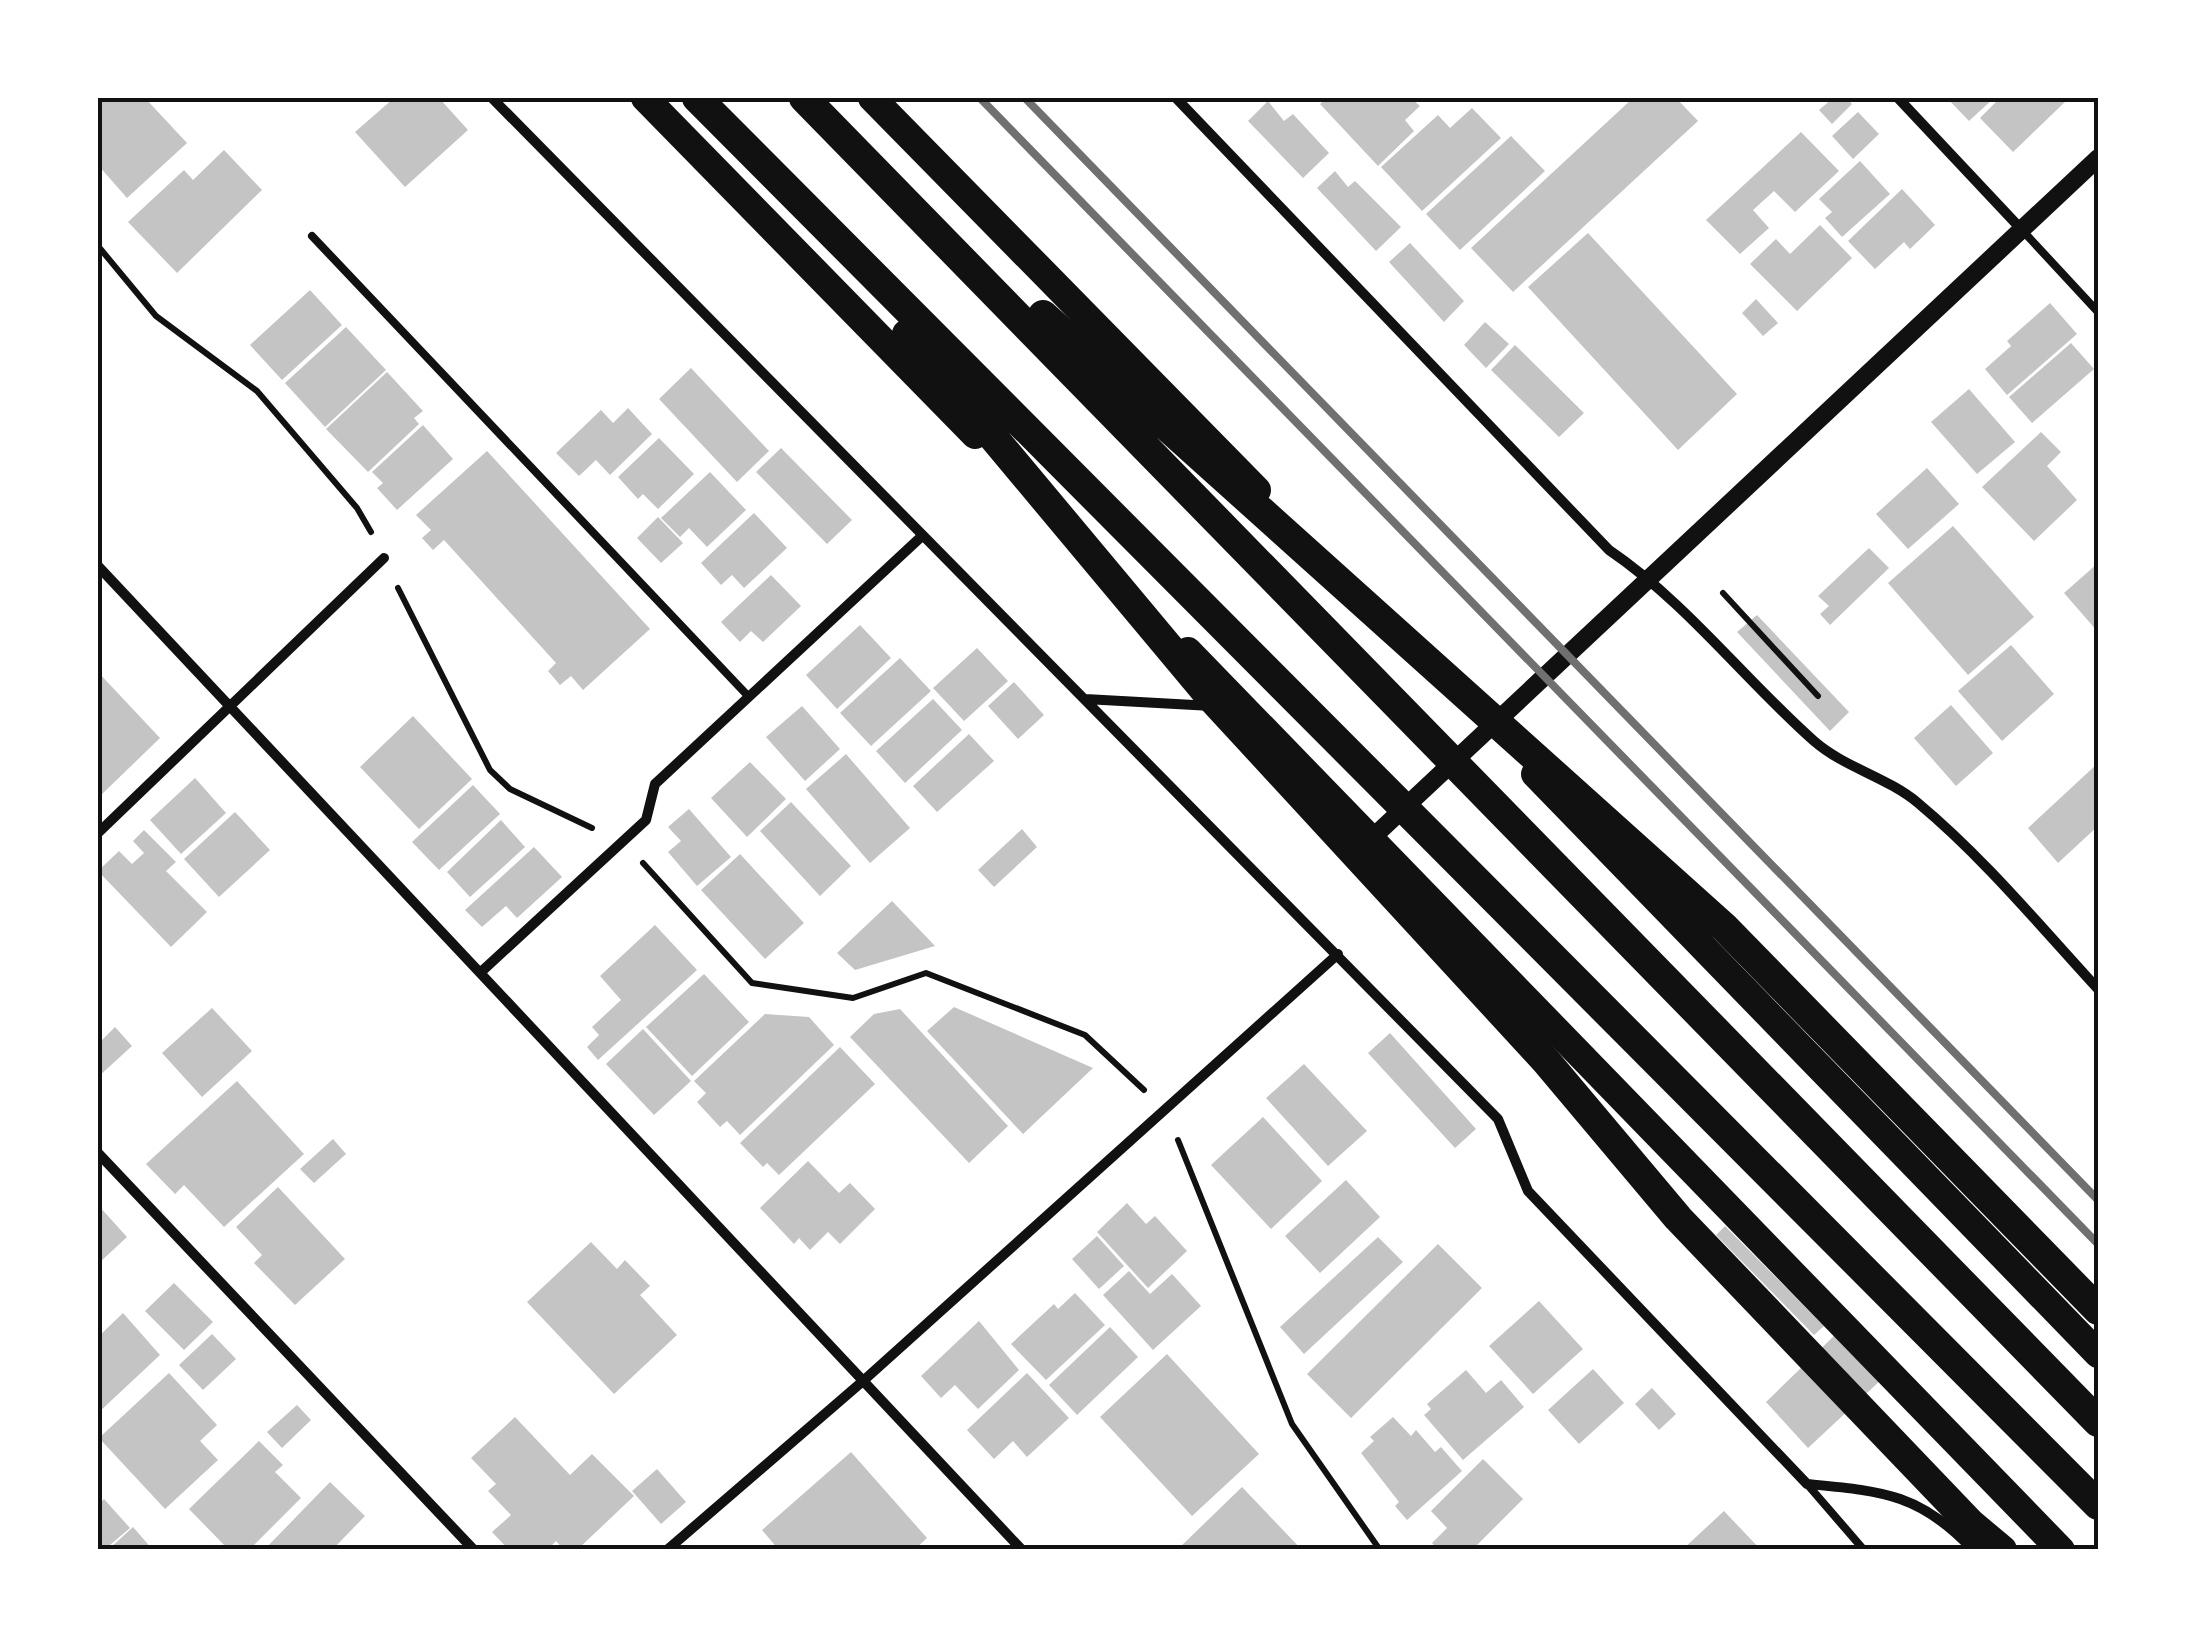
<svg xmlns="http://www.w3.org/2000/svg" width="2196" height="1647" viewBox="0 0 2196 1647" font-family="Overpass,sans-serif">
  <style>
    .building { fill: #c4c4c4 }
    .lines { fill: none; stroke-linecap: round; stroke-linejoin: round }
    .path { stroke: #111; stroke-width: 6 }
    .service { stroke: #111; stroke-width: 8 }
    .minor { stroke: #111; stroke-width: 10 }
    .tertiary { stroke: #111; stroke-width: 18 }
    .trunk { stroke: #111; stroke-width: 28 }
    .motorway { stroke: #111; stroke-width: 30 }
    .rail { stroke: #707070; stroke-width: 8 }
    .neatline { fill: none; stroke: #111; stroke-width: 4 }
  </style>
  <rect width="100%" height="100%" fill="#fff"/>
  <path class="building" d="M98 98H145L187 143 127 198 98 165Z
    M394 98H439L468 130 405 187 355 132Z
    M1327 98H1411L1420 106 1405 120 1414 131 1378 166 1320 104Z
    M1633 98H1676L1698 121 1513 292 1471 248Z
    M1833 98H1846L1852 104 1832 124 1819 110Z
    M1947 98H1994L1969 121Z
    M2000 98H2069L2013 152 1980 118Z
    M1268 101 1284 121 1293 114 1329 153 1303 178 1248 121Z
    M1472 108 1501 138 1422 211 1381 167 1438 115 1450 128Z
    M1858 112 1879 134 1853 159 1832 136Z
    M1801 132 1839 171 1795 212 1774 191 1753 210 1769 228 1740 254 1706 220Z
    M1511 136 1545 171 1460 250 1426 214Z
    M224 150 262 190 177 273 128 222 184 170 193 180Z
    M1860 161 1890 194 1842 237 1825 218 1832 212 1819 199Z
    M1335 171 1348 187 1355 181 1401 227 1376 251 1317 188Z
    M1902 189 1935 225 1910 249 1904 242 1875 269 1848 241Z
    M1820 225 1852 258 1797 311 1750 264 1776 239 1790 254Z
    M1588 233 1737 394 1678 450 1528 287Z
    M1410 243 1464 301 1444 322 1389 262Z
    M310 290 342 325 282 380 250 345Z
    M1756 299 1778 323 1763 336 1742 313Z
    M2050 303 2077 334 2007 395 1985 369 2011 346 2007 341Z
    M1485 322 1509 344 1486 368 1464 345Z
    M346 327 386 370 325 427 285 383Z
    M2071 343 2094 369 2032 423 2009 397Z
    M1515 345 1584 413 1559 437 1491 370Z
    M691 368 769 451 737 482 659 399Z
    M387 372 423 411 414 418 419 424 368 472 326 429Z
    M1969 389 2015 442 1977 474 1931 422Z
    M628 408 652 434 610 475 596 460 579 476 556 453 601 410 613 423Z
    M423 425 453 459 397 510 377 488 383 483 372 472Z
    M2041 432 2061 452 2047 466 2077 500 2034 541 1982 487Z
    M659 438 694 474 658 509 643 494 638 499 618 477Z
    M781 448 852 520 827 544 756 472Z
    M487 451 650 629 583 690 571 676 560 685 548 671 556 663 444 540 433 550 422 538 431 530 416 515Z
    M1927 468 1959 504 1908 549 1876 514Z
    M710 472 746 510 707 547 689 528 680 537 661 518Z
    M754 513 787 548 744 588 732 575 721 585 701 563Z
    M658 517 683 543 661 563 637 538Z
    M1953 526 2034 617 1968 675 1888 583Z
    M1869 548 1889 568 1830 625 1820 614 1829 606 1818 596Z
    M2098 563V632L2064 593Z
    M771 575 801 606 763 642 751 631 740 642 721 622Z
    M1757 615 1849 712 1830 731 1737 632Z
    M860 625 891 658 837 709 806 675Z
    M2011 645 2054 694 2002 741 1958 691Z
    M977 648 1008 681 964 721 933 688Z
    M900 658 931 691 871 746 840 713Z
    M98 672 160 738 98 798Z
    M1014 682 1044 715 1018 739 988 706Z
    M933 699 962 730 905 783 876 751Z
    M1951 705 1993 753 1956 786 1914 738Z
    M802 706 840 749 805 781 766 737Z
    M413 716 472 779 419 829 360 767Z
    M969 734 994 761 937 812 913 786Z
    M846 754 910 828 870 863 806 789Z
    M750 762 786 799 747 837 711 798Z
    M2098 763V826L2058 863 2028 828Z
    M195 778 226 813 181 854 150 820Z
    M473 785 500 814 439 870 412 842Z
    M791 802 851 866 820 896 760 831Z
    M689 809 731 857 697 886 668 852 681 841 668 827Z
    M235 812 270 850 219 897 184 859Z
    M501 820 525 847 470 897 447 872Z
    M1022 829 1037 847 994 887 978 870Z
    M144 830 176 862 166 871 207 912 171 947 98 871 119 851 132 864 144 853 133 841Z
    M534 847 562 877 517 918 506 906 482 927 465 910Z
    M740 854 804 923 765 959 701 890Z
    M892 901 935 946 855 970 837 953Z
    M655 925 697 970 598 1060 587 1047 599 1035 592 1027 621 1000 600 976Z
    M704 974 749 1022 692 1076 646 1027Z
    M954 1007 1093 1068 1023 1134 927 1031Z
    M212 1008 252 1051 202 1097 162 1053Z
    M900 1009 1008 1126 969 1163 850 1037 874 1014Z
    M765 1014 809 1017 834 1045 740 1135 727 1121 720 1127 697 1102 706 1093 694 1081Z
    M115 1027 132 1046 98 1077V1044Z
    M643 1029 691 1081 654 1115 606 1064Z
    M1390 1033 1476 1129 1455 1148 1368 1053Z
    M840 1047 875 1084 779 1175 767 1163 763 1167 740 1143Z
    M1304 1064 1367 1131 1328 1166 1266 1098Z
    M237 1081 304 1154 224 1227 184 1185 175 1194 146 1164Z
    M1263 1117 1322 1181 1271 1229 1211 1165Z
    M333 1139 346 1154 314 1183 300 1169Z
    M808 1161 839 1193 850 1183 875 1209 840 1244 828 1232 810 1250 799 1238 794 1244 760 1208Z
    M1346 1180 1380 1217 1320 1273 1285 1236Z
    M278 1187 345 1259 295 1305 254 1263 262 1255 236 1227Z
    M1127 1203 1146 1224 1155 1216 1187 1251 1148 1288 1097 1232Z
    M98 1205 127 1237 99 1263 98 1261Z
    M1725 1226 1824 1326 1814 1335 1716 1235Z
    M1097 1236 1124 1266 1099 1289 1072 1259Z
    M1378 1237 1403 1262 1304 1354 1280 1327Z
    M591 1242 617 1269 625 1260 650 1286 640 1295 677 1335 614 1394 527 1302Z
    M1438 1244 1482 1288 1351 1418 1307 1374Z
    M1129 1271 1150 1294 1172 1274 1201 1306 1153 1350 1103 1295Z
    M174 1283 213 1322 184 1350 145 1311Z
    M1075 1293 1105 1325 1046 1380 1011 1344 1054 1304 1058 1309Z
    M1539 1301 1583 1349 1533 1394 1489 1346Z
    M123 1313 160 1355 98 1413V1337Z
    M979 1321 1019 1370 978 1409 955 1385 941 1398 921 1376Z
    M1110 1327 1138 1357 1077 1415 1049 1385Z
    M1838 1332 1883 1378 1808 1448 1766 1402Z
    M212 1334 236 1359 203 1390 179 1365Z
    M1167 1354 1259 1454 1192 1516 1100 1417Z
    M1593 1369 1624 1403 1579 1444 1548 1410Z
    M1466 1370 1486 1393 1501 1380 1524 1407 1463 1460 1424 1415 1431 1409 1427 1404Z
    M169 1373 217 1425 200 1441 218 1460 165 1509 99 1438Z
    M1027 1373 1069 1418 1027 1457 1013 1441 994 1459 967 1430Z
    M1652 1388 1676 1414 1659 1430 1635 1404Z
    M297 1405 311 1420 282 1448 267 1432Z
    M515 1417 570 1475 592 1454 634 1496 577 1550H564L556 1541 547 1550H509L492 1532 511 1515 488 1491 496 1484 471 1458Z
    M1393 1417 1411 1436 1416 1430 1435 1452 1441 1447 1462 1471 1407 1520 1395 1506 1399 1502 1361 1453 1374 1441 1370 1437Z
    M259 1441 283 1465 275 1472 301 1498 249 1550H229L189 1509Z
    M851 1452 927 1538 914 1550H779L762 1530Z
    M1483 1459 1523 1499 1472 1550H1438L1432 1543 1447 1528 1431 1511Z
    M657 1469 686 1502 661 1524 632 1491Z
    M330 1482 365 1516 332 1550H264Z
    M1242 1487 1302 1550H1177Z
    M104 1499 130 1528 104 1550H98V1505Z
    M1724 1511 1761 1550H1682Z
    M133 1527 153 1550H108Z"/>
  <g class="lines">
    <path class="path" d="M98 246 156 316 257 391 357 508 371 532
      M398 588 490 770 510 789 592 828
      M1723 593 1818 696
      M643 863 752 983 853 998 926 973 1085 1035 1144 1090
      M1178 1140 1292 1424 1380 1550"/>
    <path class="service" d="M2022 230 2098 312
      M312 236 749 697
      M1807 1484 1864 1550"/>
    <path class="minor" d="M492 98 1498 1119 1528 1191 1807 1484C1881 1491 1920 1493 1973 1550
      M1176 98 1609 550C1687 603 1744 679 1814 741 1845 768 1887 777 1918 803 1984 858 2040 926 2098 989
      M1898 98 2022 230
      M98 566 1022 1550
      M1085 699 1212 706
      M98 833 384 558
      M481 972 646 820 655 784 922 536
      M98 1153 474 1550
      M667 1550 863 1381 1338 954"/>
    <path class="tertiary" d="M1371 839 2098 158"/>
    <path class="trunk" d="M645 98 975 435
      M872 98 1257 490
      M1188 651 2061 1550
      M1535 774 2098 1354"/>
    <path class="motorway" d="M697 98 2098 1505
      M804 98 2098 1422
      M1043 315 1725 928 2098 1310
      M907 334 1207 693 1546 1061 1678 1218 1971 1524 2002 1550"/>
    <path class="rail" d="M980 98 2098 1244
      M1025 98 2098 1200"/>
  </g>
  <rect width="2196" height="1647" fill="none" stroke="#ffffff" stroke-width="200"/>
  <rect x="100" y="100" width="1996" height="1447" class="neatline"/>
</svg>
